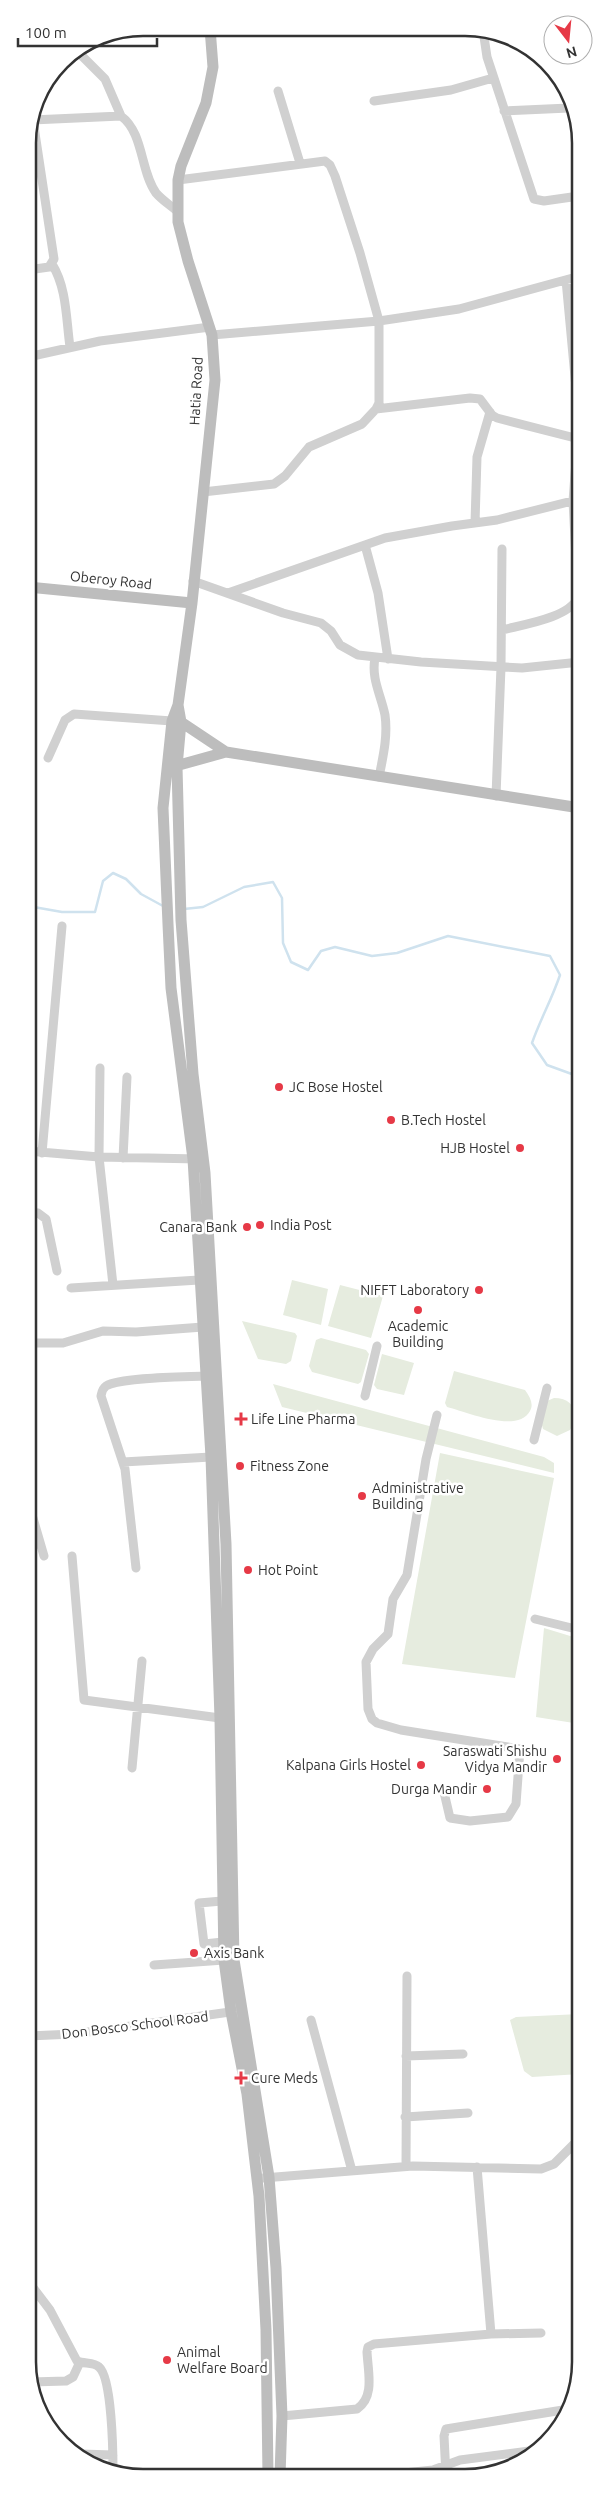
<svg xmlns="http://www.w3.org/2000/svg" width="608" height="2505" viewBox="0 0 608 2505" font-family="Ubuntu,sans-serif">
  <style>
    .green { fill: #e6ecdf }
    .lines { fill: none; stroke-linecap: round; stroke-linejoin: round }
    .stream { stroke: #cfe2ee; stroke-width: 2.5 }
    .street { stroke: #d0d0d0; stroke-width: 9 }
    .secondary { stroke: #bdbdbd; stroke-width: 11 }
    .poi-dot { fill: #e63946; stroke: #fff; stroke-width: 2 }
    .labels { text-anchor: middle; dominant-baseline: central; stroke-width: 5; stroke-linejoin: round; paint-order: stroke }
    .street-label { font-size: 14px; fill: #333; stroke: #fff }
    .poi-label { font-size: 14px; fill: #333; stroke: #fff; text-anchor: start }
    .rim { fill: none; stroke: #333; stroke-width: 2.5 }
  </style>
  <rect width="100%" height="100%" fill="#fff"/>
  <path class="green" d="M292 1280 328 1289 321 1325 283 1315Z
    M340 1285 383 1296 371 1338 328 1326Z
    M242 1321 295 1333 297 1336 291 1361 286 1364 258 1359Z
    M321 1338 366 1350 369 1354 361 1382 358 1384 312 1372 309 1366 316 1340Z
    M382 1354 414 1363 404 1395 377 1389 374 1385Z
    M454 1371 525 1390C530 1397 534 1404 530 1411 518 1434 467 1412 447 1407L445 1403Z
    M273 1384 544 1457 554 1463V1473L282 1407Z
    M554 1398C568 1398 574 1405 577 1417L570 1430 557 1436 543 1429 541 1422 547 1401Z
    M440 1453 554 1478 515 1678 402 1664Z
    M544 1628 580 1639V1724L536 1717Z
    M580 2014V2074L532 2077 524 2071 510 2020 516 2017Z"/>
  <g class="lines">
    <path class="stream" d="M28 906 62 912H95L103 881 113 873 126 879 141 894 163 906
      M184 909 203 907 244 887 273 882 282 898 283 943 291 962 308 970 321 951 335 947 372 956 397 953 448 936 550 956 560 975C552 999 540 1020 532 1043L547 1065 580 1077"/>
    <path class="street" d="M483 30 487 57 534 199 544 201 579 196
      M77 51 105 79 121 116
      M278 91 300 163
      M374 101 451 90 493 78
      M504 111 569 108
      M32 120 121 116C144 133 140 171 156 193 162 200 170 205 177 211
      M178 180 325 161 330 165 335 176 360 253 379 321V403L376 409 362 424 309 447 285 476 274 484 203 492
      M52 264C67 288 66 319 70 347
      M28 270 49 267 54 259 33 120
      M212 335 379 321 459 309 580 276
      M28 357 100 341 210 327
      M376 409 470 398 480 399 492 415 497 418 579 439
      M475 523 477 457 490 412
      M365 545 378 593 388 659
      M193 581 283 613 321 623 331 631 340 645 358 655 421 662 522 668 580 662
      M228 593 385 538 452 526 497 520 580 499
      M502 630C521 625 570 618 578 597L573 501 579 420 566 280
      M375 658C371 679 381 695 385 715 388 736 383 757 379 777
      M48 758 65 720 74 714 172 721
      M496 796 501 667 502 549
      M100 1068 99 1157 113 1285
      M28 1151 99 1157 199 1159
      M42 1153 62 926
      M123 1158 127 1077
      M28 1212 38 1213 46 1219 57 1271
      M71 1288 199 1280
      M28 1343H63L103 1331 136 1332 203 1327
      M365 1396 377 1346
      M437 1415 426 1459 407 1575 393 1599 388 1634 373 1649 366 1662 368 1709 372 1719 377 1723 401 1730 520 1749 516 1804 508 1817 470 1821 450 1818 443 1788
      M534 1440 547 1388
      M123 1462 211 1457
      M28 1501 44 1556
      M72 1556 84 1700 220 1718
      M136 1568 125 1469 101 1396C102 1392 102 1389 106 1386 121 1377 185 1377 206 1376
      M535 1619 580 1630
      M132 1768 142 1661
      M222 1901 199 1903 204 1944 223 1942
      M154 1965 224 1960
      M311 2020 352 2171
      M28 2036 74 2034 237 2011
      M406 2056 463 2054
      M405 2117 468 2113
      M406 2166 407 1976
      M477 2167 491 2334
      M263 2178 413 2166 541 2169 554 2164 580 2138
      M28 2281 50 2310 77 2361C84 2364 94 2362 99 2367 112 2378 113 2452 113 2471
      M31 2382 66 2381 73 2377 80 2362
      M282 2416 357 2409C375 2397 368 2372 367 2352L368 2347 374 2344 491 2334 541 2333
      M81 2454 113 2455
      M375 2476 433 2470 460 2460 537 2450
      M446 2476 444 2436 446 2429 563 2410"/>
    <path class="secondary" d="M210 28 213 67 206 103 181 166 178 180V222L188 261 212 335 215 380 192 603 178 705 172 721 163 808 168 924 171 988 193 1159 211 1457 220 1718 224 1960 231 2012 247 2094 259 2196 266 2330 268 2476
      M28 587 192 603
      M178 705 181 722 177 767 181 920 193 1074 205 1173 226 1544 234 1960 269 2177 276 2268 282 2416 280 2476
      M175 721 181 722 226 752 580 808
      M172 767 226 752"/>
  </g>
  <g class="poi-dot">
    <circle cx="279" cy="1087" r="5"/>
    <circle cx="391" cy="1120" r="5"/>
    <circle cx="520" cy="1148" r="5"/>
    <circle cx="260" cy="1225" r="5"/>
    <circle cx="247" cy="1227" r="5"/>
    <circle cx="479" cy="1290" r="5"/>
    <circle cx="418" cy="1310" r="5"/>
    <path d="M238.5 1411.5h5v5h5v5h-5v5h-5v-5h-5v-5h5z"/>
    <circle cx="240" cy="1466" r="5"/>
    <circle cx="362" cy="1496" r="5"/>
    <circle cx="248" cy="1570" r="5"/>
    <circle cx="557" cy="1759" r="5"/>
    <circle cx="421" cy="1765" r="5"/>
    <circle cx="487" cy="1789" r="5"/>
    <circle cx="194" cy="1953" r="5"/>
    <path d="M238.5 2070.5h5v5h5v5h-5v5h-5v-5h-5v-5h5z"/>
    <circle cx="167" cy="2360" r="5"/>
  </g>
  <g class="labels">
    <g class="street-label">
      <text transform="translate(196 391) rotate(-87)">Hatia Road</text>
      <text transform="translate(111 580) rotate(6)">Oberoy Road</text>
      <text transform="translate(135 2025) rotate(-7)">Don Bosco School Road</text>
    </g>
    <g class="poi-label">
      <text x="289" y="1087">JC Bose Hostel</text>
      <text x="401" y="1120">B.Tech Hostel</text>
      <text x="510" y="1148" text-anchor="end">HJB Hostel</text>
      <text x="270" y="1225">India Post</text>
      <text x="237" y="1227" text-anchor="end">Canara Bank</text>
      <text x="469" y="1290" text-anchor="end">NIFFT Laboratory</text>
      <text x="418" y="1326" text-anchor="middle">Academic<tspan x="418" dy="16">Building</tspan></text>
      <text x="251" y="1419">Life Line Pharma</text>
      <text x="250" y="1466">Fitness Zone</text>
      <text x="372" y="1488">Administrative<tspan x="372" dy="16">Building</tspan></text>
      <text x="258" y="1570">Hot Point</text>
      <text x="547" y="1751" text-anchor="end">Saraswati Shishu<tspan x="547" dy="16">Vidya Mandir</tspan></text>
      <text x="411" y="1765" text-anchor="end">Kalpana Girls Hostel</text>
      <text x="477" y="1789" text-anchor="end">Durga Mandir</text>
      <text x="204" y="1953">Axis Bank</text>
      <text x="251" y="2078">Cure Meds</text>
      <text x="177" y="2352">Animal<tspan x="177" dy="16">Welfare Board</tspan></text>
    </g>
  </g>
  <path d="M0 0H608V2505H0ZM143 36H465A107 107 0 0 1 572 143V2362A107 107 0 0 1 465 2469H143A107 107 0 0 1 36 2362V143A107 107 0 0 1 143 36Z" fill="#fff" fill-rule="evenodd"/>
  <path class="rim" d="M143 36H465A107 107 0 0 1 572 143V2362A107 107 0 0 1 465 2469H143A107 107 0 0 1 36 2362V143A107 107 0 0 1 143 36Z"/>
  <g transform="translate(568 40) rotate(164)"><circle r="24" fill="#ffffff" stroke="#adadad"/>
  <path d="M0-4L9 19L0 12L-9 19Z" fill="#e63946"/>
  <text y="-8" font-size="14" font-weight="bold" text-anchor="middle" fill="#333333">N</text>
  </g>
  <path d="M18 38v8h139v-8" fill="none" stroke="#333333" stroke-width="2.5"/>
  <text x="25" y="38" font-size="15" fill="#333333" stroke="#ffffff" stroke-width="4" paint-order="stroke">100 m</text>
</svg>
